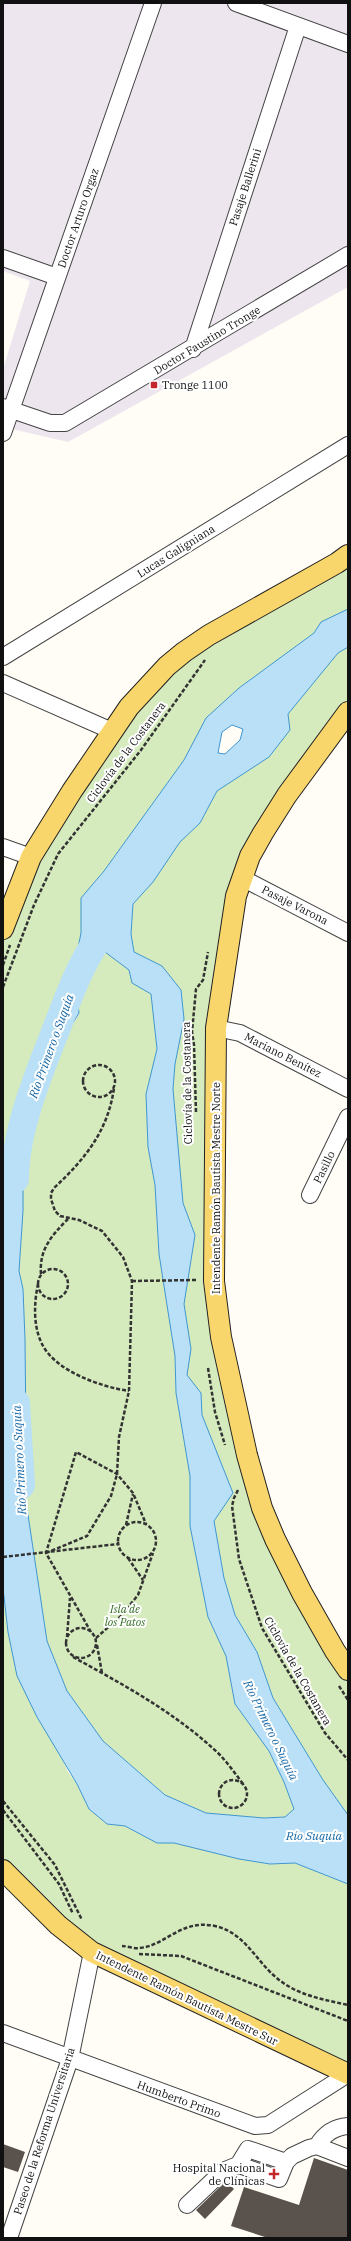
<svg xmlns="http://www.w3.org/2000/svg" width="351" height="2241" viewBox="0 0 351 2241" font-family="'IBM Plex Serif',serif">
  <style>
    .industrial { fill: #eee6ef }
    .green { fill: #d5ebbd }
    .water { fill: #b9e0f7; stroke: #3f96cf; fill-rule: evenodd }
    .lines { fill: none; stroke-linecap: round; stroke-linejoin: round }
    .river { stroke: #b9e0f7; stroke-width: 28 }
    .building { fill: #5a524d }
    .minor-casing { stroke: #444; stroke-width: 18 }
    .major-casing { stroke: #222; stroke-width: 22 }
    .path { stroke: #333; stroke-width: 2.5; stroke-dasharray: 4 2; stroke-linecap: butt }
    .minor { stroke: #fff; stroke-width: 16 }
    .major { stroke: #f9d66b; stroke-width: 20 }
    .poi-dot { fill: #c4262e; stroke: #fff; stroke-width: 1.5 }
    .labels { text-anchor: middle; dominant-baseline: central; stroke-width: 4; stroke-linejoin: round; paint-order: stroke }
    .street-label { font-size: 11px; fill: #111; stroke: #fff }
    .poi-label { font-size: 11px; fill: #111; stroke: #fff; text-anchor: start }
    .park-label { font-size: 11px; font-style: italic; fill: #2f6b1f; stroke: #fff }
    .water-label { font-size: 12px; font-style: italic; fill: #1768a6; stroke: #fff }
  </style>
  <rect width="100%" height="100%" fill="#fffdf5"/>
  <path class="industrial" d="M3 3H348V287L68 442 3 427V369L30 281 3 271Z"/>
  <path class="green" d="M348 555V609L321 622 314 633 239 688 207 718 184 760 104 871 81 898V933L78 948 59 987 49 1024 29 1064 3 1154V929L23 875 167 666Z
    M348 647V712L250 856 216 1028 214 1280 254 1481 348 1670V1815L323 1780 273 1698 257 1652 235 1615 224 1578 214 1521 233 1493 202 1415 201 1393 187 1375 191 1349 184 1304 195 1235 183 1203 173 1089 175 1064 184 1019 181 990 162 966 134 952 131 934 133 904 153 882 180 842 200 823 217 791 269 757 290 730 288 714 338 653Z
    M105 952 129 970 132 983 151 994 157 1049 146 1094 148 1147 155 1185 159 1254 175 1356 176 1393 190 1476V1526L208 1617 226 1656 235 1704 269 1751 284 1782 294 1809 285 1817 264 1818 206 1814 165 1795 103 1741 67 1691 47 1641 25 1495 27 1480 33 1461 15 1443 26 1435 25 1339 23 1289 19 1271 23 1211V1165L20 1144 22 1118 30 1093 79 1014 75 975 88 962Z
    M3 1588 8 1632 68 1772 77 1784 89 1809 107 1824 125 1826 157 1843H174L270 1864 295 1863 348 1884V2074L92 1952 3 1870Z"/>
  <path class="water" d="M348 609V647L338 653 288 714 290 730 269 757 217 791 200 823 180 842 153 882 133 904 131 934 134 952 162 966 181 990 184 1019 175 1064 173 1089 183 1203 195 1235 184 1304 191 1349 187 1375 201 1393 202 1415 233 1493 214 1521 224 1578 235 1615 257 1652 273 1698 323 1780 348 1815V1884L295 1863 270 1864 239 1859 174 1843H157L125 1826 107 1824 89 1809 77 1784 37 1717 17 1676 8 1632 3 1588V1154L29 1064 49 1024 59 987 78 948 81 933V898L104 871 184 760 206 718 239 688 314 633 321 622ZM232 725 243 729 240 740 225 754 218 753 222 732ZM105 952 129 970 132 983 151 994 157 1049 146 1094 148 1147 155 1185 159 1254 175 1356 176 1393 190 1476V1526L208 1617 226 1656 235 1704 269 1751 284 1782 294 1809 285 1817 264 1818 206 1813 165 1795 103 1741 67 1691 47 1641 25 1495 27 1480 33 1461 15 1443 26 1435 25 1339 23 1289 19 1271 23 1211V1165L20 1144 22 1118 30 1093 79 1013 75 975 88 962Z"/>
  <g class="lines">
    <path class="river" d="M15 1179C15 1130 39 1073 57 1027 69 996 79 967 98 939
      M16 1403 21 1485"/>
  </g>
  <path class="building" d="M3 2144 25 2152 18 2172 3 2167Z
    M314 2158 348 2170V2238H268L231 2226 244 2187 299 2205Z
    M226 2181 234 2189 205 2219 196 2210Z"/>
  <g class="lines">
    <g class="minor-casing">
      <path id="minor" d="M236 3 348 44
        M3 258 57 277
        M193 349 298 26
        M3 407 50 423H65L348 255
        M3 433 153 3
        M3 657 348 445
        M3 683 112 731
        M3 847 31 857
        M242 878 348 933
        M216 1028 240 1033 348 1089
        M310 1195 348 1117
        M3 2033 255 2126 268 2125 348 2074
        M317 2146C324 2134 334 2127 348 2126
        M286 2162 248 2149 240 2162 242 2166 279 2179 286 2162 292 2156 309 2148 317 2146 348 2158
        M187 2205 223 2171 240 2164
        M9 2238 70 2059 92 1952"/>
    </g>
    <g class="major-casing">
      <path id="major" d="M348 712 287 795 263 833 250 856 236 896 216 1028 214 1281 221 1337 247 1455 262 1508 275 1539 302 1593 335 1651 348 1670
        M3 929 31 857 72 791 129 707 167 666 184 652 209 635 337 563 348 555
        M3 1870 58 1925 92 1952 348 2074"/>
    </g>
    <path class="path" d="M3 965 10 945
      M3 987 34 905 58 854 141 750 205 660
      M83 1081a16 16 0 1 1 32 0a16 16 0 1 1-32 0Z
      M196 1112 194 1045 192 1032 196 989 203 980 208 952
      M38 1284a15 15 0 1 1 30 0a15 15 0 1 1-30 0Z
      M41 1274C39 1250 51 1236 68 1219
      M132 1281 198 1280
      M38 1284C34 1303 33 1326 42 1344 55 1371 101 1387 129 1391
      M208 1368 215 1412 225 1445
      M238 1490 234 1498 232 1506 239 1559 262 1628 325 1733 348 1760
      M118 1541a19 19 0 1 1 38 0a19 19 0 1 1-38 0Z
      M126 1525 133 1494
      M46 1553 87 1536 111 1496 117 1474 119 1437 129 1391 132 1281 123 1257 102 1231 79 1220 60 1216 55 1211 51 1199V1193L54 1188C85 1159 108 1131 114 1088
      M3 1557 118 1544
      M128 1558 143 1580
      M66 1643a15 15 0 1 1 30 0a15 15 0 1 1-30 0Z
      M91 1632 46 1553 76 1452 117 1474 133 1493 146 1524
      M67 1637 70 1598
      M96 1638 121 1616 138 1595 153 1553
      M97 1645 102 1673
      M73 1657C124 1685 176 1713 219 1754 228 1763 236 1775 244 1785
      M339 1686 348 1700
      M219 1794a14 14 0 1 1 28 0a14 14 0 1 1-28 0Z
      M3 1801 55 1865 82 1920
      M3 1810 59 1884 73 1914
      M122 1946C127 1946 134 1949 140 1948 167 1945 180 1919 215 1926 247 1933 257 1965 282 1982 301 1996 326 2000 348 2005
      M139 1954 181 1956 348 2021"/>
    <use href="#minor" class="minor"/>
    <use href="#major" class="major"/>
  </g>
  <g class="poi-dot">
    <rect x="150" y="381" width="8" height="8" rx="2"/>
    <path d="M272 2168h4v4h4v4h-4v4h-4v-4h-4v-4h4z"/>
  </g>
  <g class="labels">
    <g class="street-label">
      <text transform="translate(245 187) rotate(-72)">Pasaje Ballerini</text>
      <text transform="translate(78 218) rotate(-71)">Doctor Arturo Orgaz</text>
      <text transform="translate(207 340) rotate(-31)">Doctor Faustino Tronge</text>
      <text transform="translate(176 551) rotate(-32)">Lucas Galigniana</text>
      <text transform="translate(126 752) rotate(-53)">Ciclovía de la Costanera</text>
      <text transform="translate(295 905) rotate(27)">Pasaje Varona</text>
      <text transform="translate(283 1055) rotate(27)">Mariano Benítez</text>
      <text transform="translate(187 1083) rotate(-91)">Ciclovía de la Costanera</text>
      <text transform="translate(324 1167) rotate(-64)">Pasillo</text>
      <text transform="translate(216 1188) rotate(-90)">Intendente Ramón Bautista Mestre Norte</text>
      <text transform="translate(298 1671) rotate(60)">Ciclovía de la Costanera</text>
      <text transform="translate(187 1998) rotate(26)">Intendente Ramón Bautista Mestre Sur</text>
      <text transform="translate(179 2099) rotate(20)">Humberto Primo</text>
      <text transform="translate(44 2131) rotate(-72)">Paseo de la Reforma Universitaria</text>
    </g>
    <g class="poi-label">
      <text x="162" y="385">Tronge 1100</text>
      <text x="265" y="2168" text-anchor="end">Hospital Nacional<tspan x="265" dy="13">de Clínicas</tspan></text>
    </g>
    <g class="park-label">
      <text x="125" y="1609">Isla de<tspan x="125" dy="13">los Patos</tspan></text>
    </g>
    <g class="water-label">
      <text transform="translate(51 1046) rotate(-70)">Río Primero o Suquía</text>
      <text transform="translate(19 1460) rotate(-93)">Río Primero o Suquía</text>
      <text transform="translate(271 1730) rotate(64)">Río Primero o Suquía</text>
      <text x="314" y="1835">Río Suquía</text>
    </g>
  </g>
  <rect width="351" height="2241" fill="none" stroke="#111111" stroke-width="8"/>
</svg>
